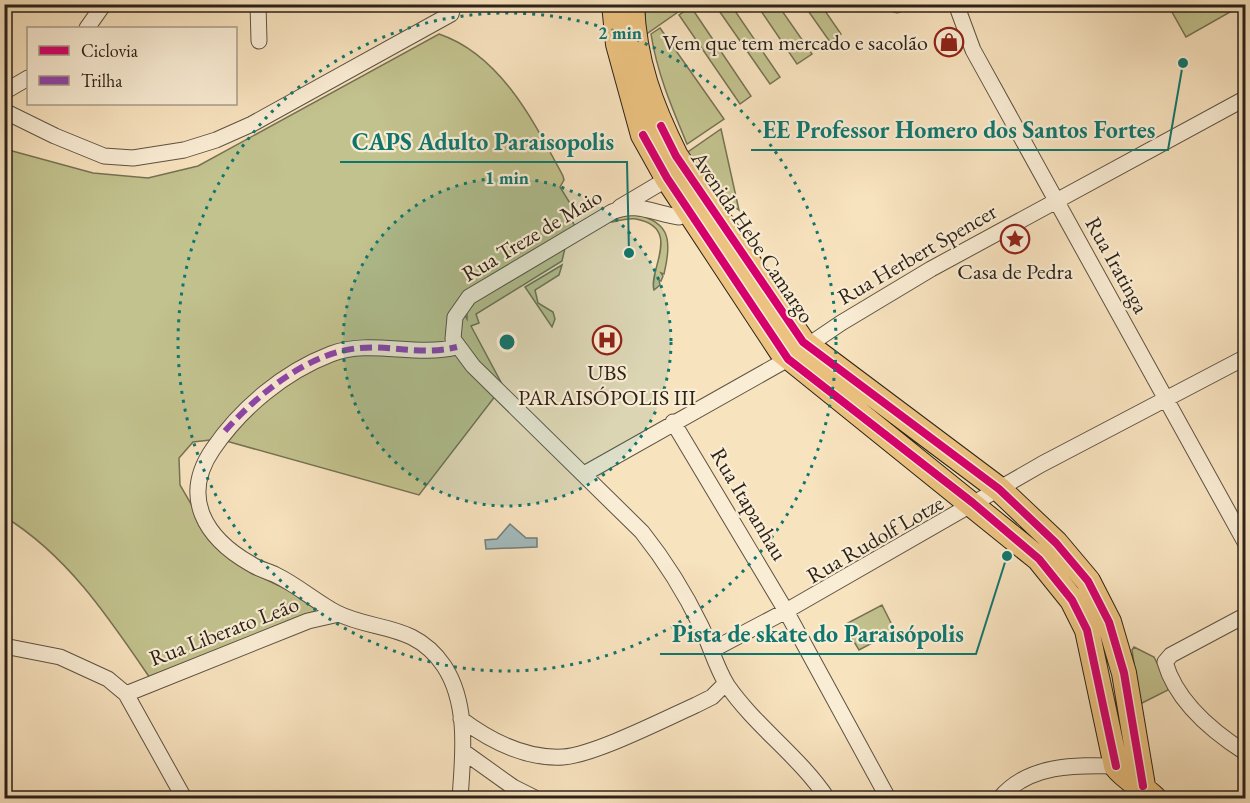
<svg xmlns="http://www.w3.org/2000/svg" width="1250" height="803" viewBox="0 0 1250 803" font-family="'EB Garamond',serif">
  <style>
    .green { fill: #c2c28e; stroke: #767254; stroke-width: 1.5 }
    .water { fill: #a3bbbd; stroke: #737e7b; stroke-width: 1.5 }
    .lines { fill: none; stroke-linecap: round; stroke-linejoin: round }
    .street-casing { stroke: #5e5242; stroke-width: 17 }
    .primary-casing { stroke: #2b2219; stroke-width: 26 }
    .street { stroke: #faedd5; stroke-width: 15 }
    .primary { stroke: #ecc280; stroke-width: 24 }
    .quiet { stroke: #8e44ad; stroke-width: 6; stroke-dasharray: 12 6; stroke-linecap: butt }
    .cycleway-casing { stroke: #faedd5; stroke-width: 11 }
    .cycleway { stroke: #d6006c; stroke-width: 8 }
    .ring { fill: none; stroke: #0f766e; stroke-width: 3; stroke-dasharray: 3 6 }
    .labels { text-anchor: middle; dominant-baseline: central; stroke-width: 4.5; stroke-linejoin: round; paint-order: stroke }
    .poi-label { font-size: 22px; fill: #2b2219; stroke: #faedd5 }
    .street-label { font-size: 22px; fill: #2b2219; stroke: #faedd5 }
    .centre { fill: #0f766e; stroke: #faedd5; stroke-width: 3 }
    .ring-label { font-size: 18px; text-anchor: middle; font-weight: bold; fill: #0f766e; stroke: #faedd5; stroke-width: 4.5; stroke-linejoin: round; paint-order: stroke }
    .leader { fill: none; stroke: #0f766e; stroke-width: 2 }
    .callout-dot { fill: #0f766e; stroke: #faedd5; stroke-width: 2 }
    .callout-label { font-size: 24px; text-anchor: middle; font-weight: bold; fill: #0f766e; stroke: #faedd5; stroke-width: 4.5; stroke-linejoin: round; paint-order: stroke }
  </style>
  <rect width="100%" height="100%" fill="#f8e3bf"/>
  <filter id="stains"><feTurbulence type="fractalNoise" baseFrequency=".00333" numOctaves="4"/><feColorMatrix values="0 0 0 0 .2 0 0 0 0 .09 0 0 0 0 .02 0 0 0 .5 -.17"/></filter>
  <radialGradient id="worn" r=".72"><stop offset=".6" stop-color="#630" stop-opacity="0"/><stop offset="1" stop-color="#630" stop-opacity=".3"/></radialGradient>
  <path class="green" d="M1187 4 1238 5 1239 7 1186 37 1172 12Z
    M645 5H688L645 35Z
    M715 5H731L780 77 770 84Z
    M757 5H778L812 54 797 64Z
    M804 5H821L841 34 830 42Z
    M691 7 751 96 740 104 679 15Z
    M660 28 724 119 687 144C672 108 657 73 651 34Z
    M439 34C501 55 534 122 563 176L564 180 560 187 576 213 570 217 576 228 459 305 467 319V312L475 302 565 248 562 261 476 314 479 323 471 326 503 386 419 495 219 439 193 442 179 458 180 485 205 528 252 573 311 601 316 608 315 611 150 678C109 618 68 556 5 517V149L93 173 148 178 198 166Z
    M721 129 739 210 724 200 717 199 685 154Z
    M629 213C669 220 673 237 664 274L661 273 663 276 661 281 659 280 660 285 654 290C648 270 683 228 636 219 626 217 615 223 608 222Z
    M562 265 559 275 535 290 538 303 553 312 555 319 552 327 525 287Z
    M882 605 895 631 859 650 844 625Z
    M1134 647 1154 657 1170 689 1140 704 1132 650Z"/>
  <path class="water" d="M510 524 526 538H537V547L486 549 485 540 497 539Z"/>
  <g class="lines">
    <g class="street-casing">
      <path id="street" d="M258 4 259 41
        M897 4V5
        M956 4 973 50 1246 544
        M87 28 104 4
        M4 92 28 78
        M4 111 55 136 104 156 133 158 184 150 216 140 252 124 451 14 454 4
        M620 207 674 175
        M696 207 679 217C656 214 635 201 612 212L469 297 455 317 453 339 473 366 642 532C665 561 685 593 701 626 710 645 716 667 727 685 756 727 799 756 827 798
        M457 347C414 357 370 339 331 354 284 372 241 408 213 449 180 497 205 538 251 564 258 569 268 571 276 575 297 585 316 602 337 613 375 632 414 622 444 666 469 704 463 756 460 798
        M673 422 786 611 888 798
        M584 474 788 359 841 323 931 269 1246 98
        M1246 615 1171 655 1165 662C1176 701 1213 732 1246 753
        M4 646 60 657 108 679 126 694 184 798
        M712 650 786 611 1042 464 1246 357
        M126 694 308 621 339 614
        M461 719C489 740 526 759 563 757 594 755 665 719 696 705L712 697 726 683
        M464 752 513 787 535 798
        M1000 798C1029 764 1075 765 1116 766"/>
    </g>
    <g class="primary-casing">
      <path id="primary" d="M614 4 618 44 643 135 667 178 781 351 1039 559 1072 600 1087 630 1116 766C1127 780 1142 786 1154 798
        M632 4C634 61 651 106 676 156L803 342 999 489 1056 543 1088 581 1109 622 1124 673 1143 786"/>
    </g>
    <use href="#street" class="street"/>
    <use href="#primary" class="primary"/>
    <path class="quiet" d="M225 431C258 394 309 352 360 348 395 345 420 356 457 347"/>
    <g class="cycleway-casing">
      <path id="cycleway" d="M661 126 676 156 803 342 999 489 1056 543 1088 581 1109 622 1124 673 1143 786
        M643 135 667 178 788 359 973 503 1039 559 1072 600 1087 630 1116 766"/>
    </g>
    <use href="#cycleway" class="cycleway"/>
  </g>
  <circle cx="507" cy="342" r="164" fill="#0f766e" fill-opacity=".12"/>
  <g class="ring">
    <circle cx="507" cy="342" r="164"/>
    <circle cx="507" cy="342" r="329"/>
  </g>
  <defs>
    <g id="shop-ring" transform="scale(1.5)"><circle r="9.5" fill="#faedd5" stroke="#8f2418" stroke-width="1.5"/><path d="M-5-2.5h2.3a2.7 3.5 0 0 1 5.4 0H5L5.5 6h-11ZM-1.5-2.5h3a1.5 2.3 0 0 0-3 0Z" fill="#8f2418"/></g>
    <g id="sight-ring" transform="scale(1.5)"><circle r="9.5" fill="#faedd5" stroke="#8f2418" stroke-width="1.5"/><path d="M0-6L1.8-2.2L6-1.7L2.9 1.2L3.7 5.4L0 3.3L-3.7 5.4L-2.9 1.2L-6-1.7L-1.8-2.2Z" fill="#8f2418"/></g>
    <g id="hospital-ring" transform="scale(1.5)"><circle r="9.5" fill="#faedd5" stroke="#8f2418" stroke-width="1.5"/><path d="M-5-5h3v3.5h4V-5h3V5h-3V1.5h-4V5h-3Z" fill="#8f2418"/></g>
  </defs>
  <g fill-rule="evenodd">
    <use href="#shop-ring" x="949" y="42"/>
    <use href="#sight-ring" x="1015" y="239"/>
    <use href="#hospital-ring" x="607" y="340"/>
  </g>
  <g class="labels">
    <g class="poi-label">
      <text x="928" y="42" text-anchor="end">Vem que tem mercado e sacolão</text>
      <text x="1015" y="271">Casa de Pedra</text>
      <text x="607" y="372">UBS<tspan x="607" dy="25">PARAISÓPOLIS III</tspan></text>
    </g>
    <g class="street-label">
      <text transform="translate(532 235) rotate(-31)">Rua Treze de Maio</text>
      <text transform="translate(753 237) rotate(56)">Avenida Hebe Camargo</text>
      <text transform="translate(917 254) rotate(-30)">Rua Herbert Spencer</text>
      <text transform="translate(1117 265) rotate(61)">Rua Iratinga</text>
      <text transform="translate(749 504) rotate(59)">Rua Itapanhau</text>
      <text transform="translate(875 539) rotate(-30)">Rua Rudolf Lotze</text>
      <text transform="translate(224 631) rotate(-21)">Rua Liberato Leão</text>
    </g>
  </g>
  <circle cx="507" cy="342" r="9" class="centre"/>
  <g class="ring-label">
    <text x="620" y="39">2 min</text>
    <text x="507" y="184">1 min</text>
  </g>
  <path class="leader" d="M1183 63L1168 150H751M629 253L627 162H340M1007 556L976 654H660"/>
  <g class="callout-dot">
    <circle cx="1183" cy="63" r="6"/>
    <circle cx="629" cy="253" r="6"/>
    <circle cx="1007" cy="556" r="6"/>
  </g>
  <g class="callout-label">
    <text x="959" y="138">EE Professor Homero dos Santos Fortes</text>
    <text x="483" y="150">CAPS Adulto Paraisopolis</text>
    <text x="818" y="642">Pista de skate do Paraisópolis</text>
  </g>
  <rect width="1250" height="803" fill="none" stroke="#f8e3bf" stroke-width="24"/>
  <rect x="6" y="6" width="1238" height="791" fill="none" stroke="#2b2219" stroke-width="3"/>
  <rect x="12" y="12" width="1226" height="779" fill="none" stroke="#2b2219" stroke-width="1.5"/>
  <rect x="27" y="27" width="210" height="78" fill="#faedd5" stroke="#a79c8a" stroke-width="1.5"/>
  <rect x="39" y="46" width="30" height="9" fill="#d6006c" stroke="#a79c8a" stroke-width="1.5"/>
  <text x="81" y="57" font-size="18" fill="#2b2219">Ciclovia</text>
  <rect x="39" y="76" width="30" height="9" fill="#8e44ad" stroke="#a79c8a" stroke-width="1.5"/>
  <text x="81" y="87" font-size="18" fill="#2b2219">Trilha</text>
  <rect width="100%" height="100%" filter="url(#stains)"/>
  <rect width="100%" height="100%" fill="url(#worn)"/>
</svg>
